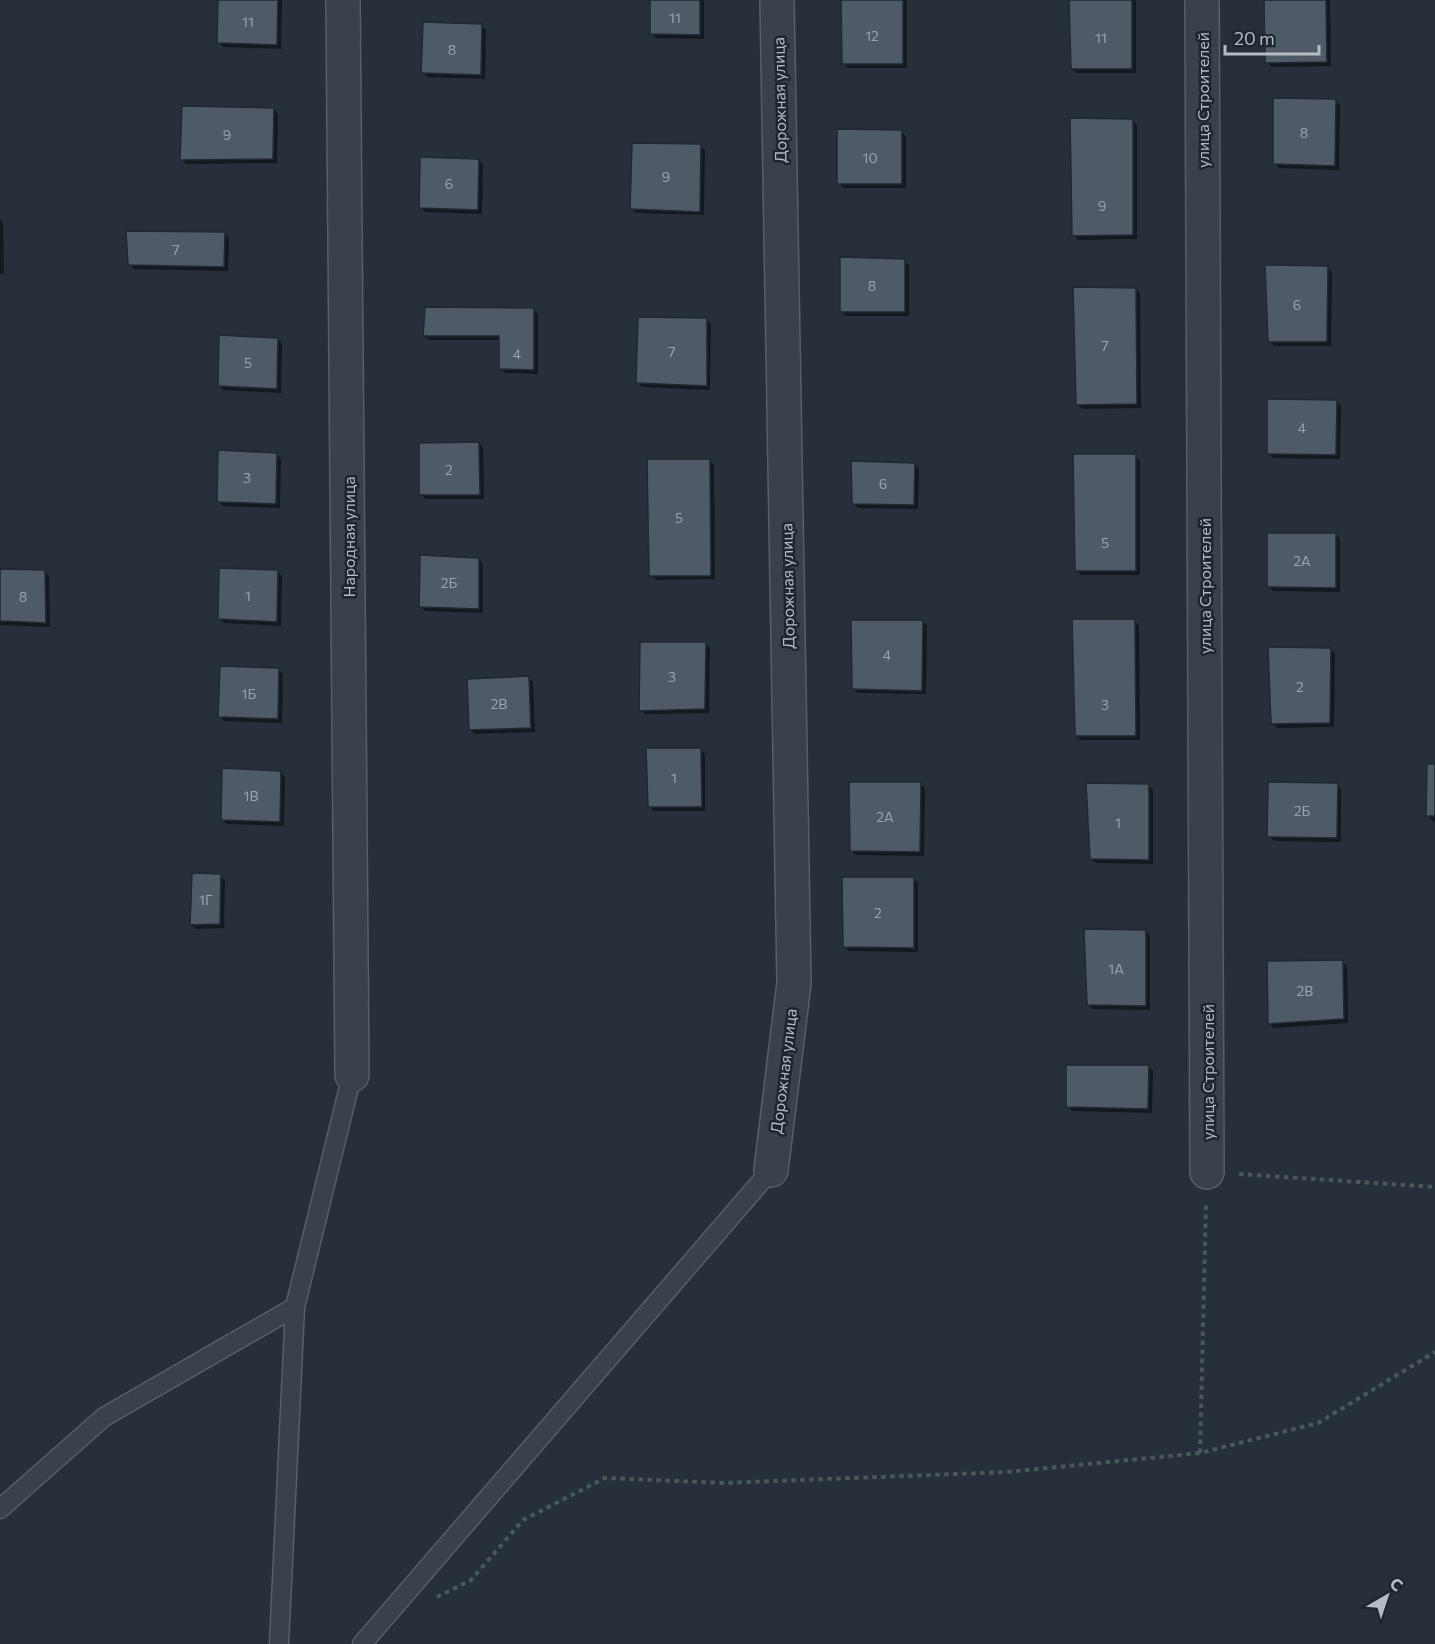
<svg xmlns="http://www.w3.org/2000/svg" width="1435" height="1644" viewBox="0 0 1435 1644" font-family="Commissioner,sans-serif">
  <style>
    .shadow { fill: #0007 }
    .building { fill: #4e5a65; stroke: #202831; stroke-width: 1.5 }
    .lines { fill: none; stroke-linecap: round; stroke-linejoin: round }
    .service-casing { stroke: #575f68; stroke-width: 21 }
    .minor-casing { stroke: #575f68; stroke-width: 36 }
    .path { stroke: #47595a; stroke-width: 4; stroke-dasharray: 4.5 4.5; stroke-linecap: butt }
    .service { stroke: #39414a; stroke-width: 18 }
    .minor { stroke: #39414a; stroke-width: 33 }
    .labels { text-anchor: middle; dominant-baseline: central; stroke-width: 5; stroke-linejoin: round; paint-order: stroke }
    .number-label { font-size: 14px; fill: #9ba4ae }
    .street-label { font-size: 16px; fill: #b5bcc6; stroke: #1e262f }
  </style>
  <rect width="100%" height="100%" fill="#262f3a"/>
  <path class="shadow" d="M220 0H282L281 49 223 47 219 42Z
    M651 0H704V39L656 38 652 33Z
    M842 0H907V68H848L844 64Z
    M1071 0H1136V73H1077L1072 69Z
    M1266 0H1330L1331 66 1272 67 1267 62Z
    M481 25 486 30 485 79 428 77 423 73Z
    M1335 100 1340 105 1339 170 1279 168 1275 164Z
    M274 109 278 114 277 163 186 164 182 159Z
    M1132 120 1137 125V239L1078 240 1074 235Z
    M901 132 906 136V188H843L839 183Z
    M700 146 705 150 704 215 636 213 631 208Z
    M479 160 483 165 482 214 425 212 420 207Z
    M0 219 3 223 4 274H0Z
    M225 234 229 238 228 271 134 269 130 264Z
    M904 260 909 265V316H846L841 312Z
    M1327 267 1332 272 1331 346H1274L1269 341Z
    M1136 289 1140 294 1141 408 1082 409 1077 404Z
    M534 310 538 314V374L505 373 500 368 501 340H429L424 336Z
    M707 320 711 324 710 390 642 387 637 382Z
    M278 339 282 344 281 393 224 390 219 386Z
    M1336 401 1341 406 1340 459 1273 458 1268 453Z
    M479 443 483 448 484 499H426L421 494Z
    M276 454 281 459 280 508 223 506 218 501Z
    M1135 456 1140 461V575H1081L1077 571Z
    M709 461 714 465 715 579 656 580 651 576Z
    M915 464 919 469 918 509 858 508 854 503Z
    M1336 534 1340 539V592L1273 591 1268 586Z
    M479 559 483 564V613L425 611 420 606Z
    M0 571H45L49 576 50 627 0 625Z
    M278 572 282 576 281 626 224 623 219 619Z
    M922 621 927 626 926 694 858 693 853 688Z
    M1135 621 1139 626 1140 740H1081L1076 736Z
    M705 643 710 648 709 713 645 714 640 710Z
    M1330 649 1335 654 1334 727 1277 728 1272 723Z
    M278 669 283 674 282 723 224 721 220 717Z
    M529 678 533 682 535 732 475 734 471 730Z
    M700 749 705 754V811H654L649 806Z
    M1435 765V823L1427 815Z
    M281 772 285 777 284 826 227 824 222 819Z
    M920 783 925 788 924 856 856 855 851 850Z
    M1337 784 1341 789V842L1274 841 1269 836Z
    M1148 785 1153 790V864L1096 863 1091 859Z
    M220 876 225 880 224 928 196 929 191 925Z
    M914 879 918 883V952L849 951 844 946Z
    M1146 931 1150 936V1010L1093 1009 1088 1005Z
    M1342 962 1347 966 1348 1023 1274 1028 1269 1023Z
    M1149 1067 1153 1071 1152 1113 1072 1111 1068 1106Z"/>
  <path class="building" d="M218 0H278L277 45 217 43Z
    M650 0H700V35L650 34Z
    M841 0H903V64H842Z
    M1069 0H1132V69H1071Z
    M1264 0H1326L1327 62 1265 63Z
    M423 22 482 24 481 75 421 73Z
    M1273 98 1336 99 1335 166 1273 164Z
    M182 106 274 108 273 159 180 160Z
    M1070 118 1133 119V235L1072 236Z
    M837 129 902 130V184H837Z
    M632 143 701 144 700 212 630 209Z
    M420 157 479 159 478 210 419 208Z
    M126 231 225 232 224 267 128 265Z
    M840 257 905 259V312H840Z
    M1265 265 1328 266 1327 342H1268Z
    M1073 287 1136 288 1137 404 1076 405Z
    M425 307 534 308V370L499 369V336H423Z
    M638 317 707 318V386L636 383Z
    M219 335 278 338 277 389 218 386Z
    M1267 399 1337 400 1336 455 1267 454Z
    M479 442 480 495H419V443Z
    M218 450 277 453 276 504 217 502Z
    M1073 454H1136V571H1075Z
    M647 459H710L711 576H649Z
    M851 461 915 463 914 505 852 504Z
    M1267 533H1336V588L1267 587Z
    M420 555 479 558V609L419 607Z
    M219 568 278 570 277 622 218 619Z
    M0 569 45 570 46 623 0 621Z
    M1072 619H1135L1136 736H1075Z
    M851 620H923L922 691 852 689Z
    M640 642H706L705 709 639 711Z
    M1268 647 1331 648 1330 723 1271 724Z
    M220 666 279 668 278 719 218 717Z
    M529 676 531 728 469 730 467 679Z
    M646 748H701L702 807H648Z
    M1427 764H1435V816H1426Z
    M222 768 281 771 280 822 221 820Z
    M849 782H921L920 852 850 851Z
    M1268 782 1338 783 1337 838 1267 837Z
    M1086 783 1149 784V860L1090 859Z
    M192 873 221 874 220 924 190 925Z
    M842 877H914V948L843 947Z
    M1084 929 1146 930V1006L1087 1005Z
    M1343 960 1344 1019 1268 1024 1267 961Z
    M1066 1065H1149L1148 1109 1066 1107Z"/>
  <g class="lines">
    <g class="service-casing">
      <path id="service" d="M0 1509 104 1417 295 1307 352 1075
        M279 1644 295 1307
        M362 1644 771 1170"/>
    </g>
    <g class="minor-casing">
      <path id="minor" d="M343 0 352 1075
        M1202 0 1207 1172
        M771 1170 794 983 777 0"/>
    </g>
    <path class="path" d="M1239 1174 1435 1187
      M1200 1453 1206 1202
      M437 1597 471 1580 523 1520 605 1478 724 1483 1007 1472 1200 1453 1318 1423 1435 1352"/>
    <use href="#service" class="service"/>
    <use href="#minor" class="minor"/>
  </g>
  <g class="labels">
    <g class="number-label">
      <text x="675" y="17">11</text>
      <text x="248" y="21">11</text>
      <text x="872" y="35">12</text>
      <text x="1101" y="37">11</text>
      <text x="452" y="49">8</text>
      <text x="1304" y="132">8</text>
      <text x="227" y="134">9</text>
      <text x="870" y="157">10</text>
      <text x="666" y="176">9</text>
      <text x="449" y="183">6</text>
      <text x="1102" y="205">9</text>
      <text x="176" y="249">7</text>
      <text x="872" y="285">8</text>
      <text x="1297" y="304">6</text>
      <text x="1105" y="345">7</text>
      <text x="672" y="351">7</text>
      <text x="517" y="353">4</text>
      <text x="248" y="362">5</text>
      <text x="1302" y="427">4</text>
      <text x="449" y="469">2</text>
      <text x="247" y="477">3</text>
      <text x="883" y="483">6</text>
      <text x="679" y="517">5</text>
      <text x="1105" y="542">5</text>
      <text x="1302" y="560">2А</text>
      <text x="449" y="582">2Б</text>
      <text x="248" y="595">1</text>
      <text x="23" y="596">8</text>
      <text x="887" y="654">4</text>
      <text x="672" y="676">3</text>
      <text x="1300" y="686">2</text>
      <text x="249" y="693">1Б</text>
      <text x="499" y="703">2В</text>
      <text x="1105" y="704">3</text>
      <text x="674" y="777">1</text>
      <text x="251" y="795">1В</text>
      <text x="1302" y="810">2Б</text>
      <text x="885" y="816">2А</text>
      <text x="1118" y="822">1</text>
      <text x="206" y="899">1Г</text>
      <text x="878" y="912">2</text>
      <text x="1116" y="968">1А</text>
      <text x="1305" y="990">2В</text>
    </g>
    <g class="street-label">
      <text transform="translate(779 100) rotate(-91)">Дорожная улица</text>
      <text transform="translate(1202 100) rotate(-90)">улица Строителей</text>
      <text transform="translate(348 537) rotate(-90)">Народная улица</text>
      <text transform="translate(787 586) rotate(-91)">Дорожная улица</text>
      <text transform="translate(1204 586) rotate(-90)">улица Строителей</text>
      <text transform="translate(783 1071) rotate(-83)">Дорожная улица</text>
      <text transform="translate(1207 1072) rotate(-90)">улица Строителей</text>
    </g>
  </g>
  <g transform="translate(1387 1596) rotate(39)" stroke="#1e262f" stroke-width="4.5" paint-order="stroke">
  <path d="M0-4.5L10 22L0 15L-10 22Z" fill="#b5bcc6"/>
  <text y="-9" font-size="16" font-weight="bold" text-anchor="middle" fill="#b5bcc6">С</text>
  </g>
  <path d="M1225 45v9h94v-9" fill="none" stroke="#b5bcc6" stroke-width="3"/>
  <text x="1234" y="45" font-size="18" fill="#b5bcc6" stroke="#1e262f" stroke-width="4.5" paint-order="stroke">20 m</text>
</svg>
